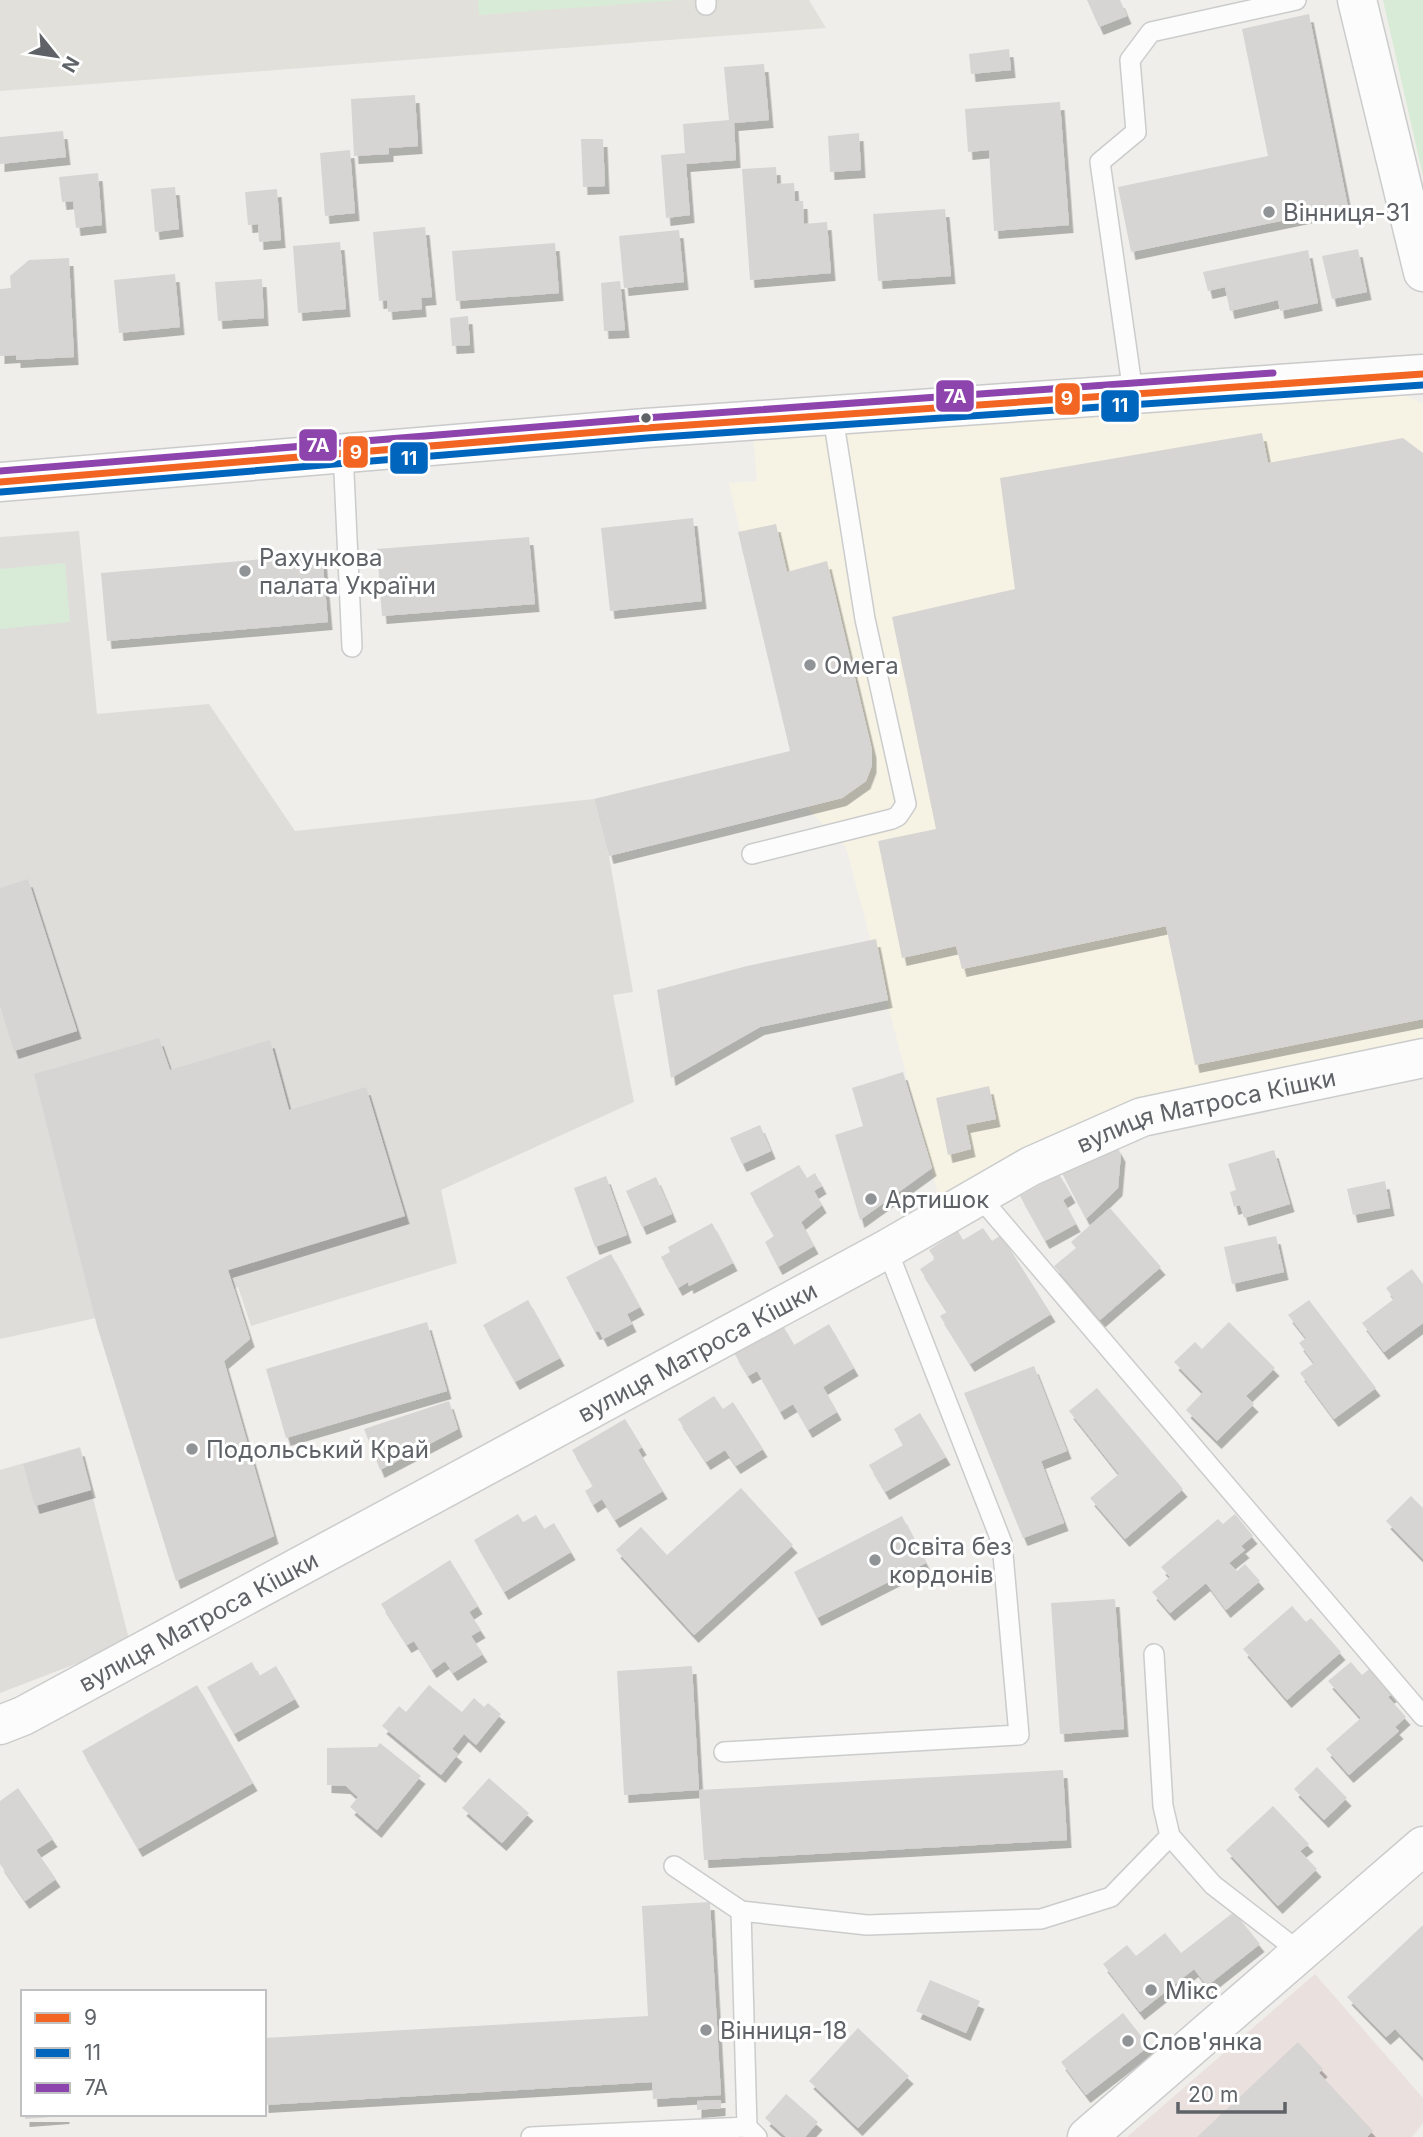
<svg xmlns="http://www.w3.org/2000/svg" width="1423" height="2137" viewBox="0 0 1423 2137" font-family="Inter,sans-serif">
  <style>
    .commercial { fill: #f7f3e4 }
    .industrial { fill: #dfddda }
    .education { fill: #e2e0da }
    .medical { fill: #eae0de }
    .green { fill: #d8ebd6 }
    .building { fill: #d6d5d3; filter: url(#shadow) }
    .lines { fill: none; stroke-linecap: round; stroke-linejoin: round }
    .service-casing { stroke: #cbcccc; stroke-width: 22 }
    .minor-casing { stroke: #cbcccc; stroke-width: 41 }
    .secondary-casing { stroke: #cacacb; stroke-width: 41 }
    .service { stroke: #fdfcfc; stroke-width: 19 }
    .minor { stroke: #fdfcfc; stroke-width: 38 }
    .secondary { stroke: #fdfcfc; stroke-width: 38 }
    .bus-1-casing { stroke: #fff; stroke-width: 12 }
    .bus-2-casing { stroke: #fff; stroke-width: 12 }
    .bus-3-casing { stroke: #fff; stroke-width: 12 }
    .bus-1 { stroke: #f26522; stroke-width: 7 }
    .bus-2 { stroke: #0065bd; stroke-width: 7 }
    .bus-3 { stroke: #8e44ad; stroke-width: 7 }
    .poi-dot { fill: #919496; stroke: #fff; stroke-width: 2.5 }
    .bus-dot { fill: #5f6368; stroke: #fff; stroke-width: 2.5 }
    .labels { text-anchor: middle; dominant-baseline: central; stroke-width: 6; stroke-linejoin: round; paint-order: stroke }
    .poi-label { font-size: 24px; fill: #5f6368; stroke: #fff; text-anchor: start }
    .street-label { font-size: 24px; fill: #5f6368; stroke: #fff }
    .line-badge { stroke: #fff; stroke-width: 2.5 }
    .badge-label { font-size: 19px; text-anchor: middle; font-weight: bold; fill: #fff }
  </style>
  <defs>
    <filter id="shadow"><feDropShadow dx="4.5" dy="8" stdDeviation="0" flood-color="#0004"/></filter>
  </defs>
  <rect width="100%" height="100%" fill="#efeeea"/>
  <path class="commercial" d="M1370 377 1423 404V1058L1142 1117 944 1217 846 847 806 807 790 751 729 483 757 481 752 422Z"/>
  <path class="industrial" d="M79 531 97 714 209 704 295 831 594 799 609 856 633 992 613 995 634 1102 441 1190 457 1263 251 1326 238 1287 0 1339V537Z
    M80 1447 130 1643 0 1693V1470Z"/>
  <path class="education" d="M0 0H809L826 28 0 91Z"/>
  <path class="medical" d="M1315 1974 1423 2098V2123L1412 2137H1127Z"/>
  <path class="green" d="M478 0H681L479 15Z
    M1383 0H1423V176Z
    M65 563 70 622 0 629V569Z"/>
  <path class="building" d="M1087 0H1120L1127 16 1099 27Z
    M1309 14 1348 207 1131 252 1118 187 1268 156 1242 29Z
    M1009 49 1011 70 971 74 969 54Z
    M764 64 769 120 734 123 736 160 686 164 690 215 666 218 661 155 685 153 683 124 729 120 724 67Z
    M415 95 418 146 389 148V154L354 156 351 99Z
    M1060 102 1069 225 994 231 989 150 968 152 965 109Z
    M63 131 66 157 0 164V137Z
    M859 133 861 170 830 172 828 136Z
    M581 139H603L605 186 583 187Z
    M350 150 355 213 325 216 320 153Z
    M776 167 777 184 794 183 795 201H803L804 224 827 222 831 273 750 280 742 169Z
    M98 173 102 225 76 228 73 201 62 202 59 177Z
    M175 187 179 229 155 232 151 189Z
    M277 189 281 240 259 242 258 224 248 225 245 192Z
    M945 209 951 276 878 281 873 214Z
    M425 227 432 297 421 298 422 309 388 312 387 300 379 301 373 232Z
    M679 230 684 282 624 288 619 236Z
    M340 242 346 309 298 313 293 246Z
    M555 243 559 293 456 301 452 251Z
    M1358 249 1367 292 1332 299 1322 256Z
    M1308 250 1318 303 1280 311 1278 300 1230 311 1225 287 1208 291 1203 272Z
    M69 258 74 357 16 360V355L0 356V289L11 288 10 276 29 260Z
    M175 274 180 327 119 333 114 280Z
    M262 279 264 318 218 321 215 282Z
    M620 281 625 330 604 331 601 283Z
    M468 316 470 345 452 346 450 318Z
    M1262 433 1268 463 1403 438 1423 453V1019L1195 1065 1166 926 962 969 956 946 902 958 878 841 936 829 892 617 1015 589 1000 478Z
    M693 518 702 601 610 611 601 528Z
    M776 524 787 572 827 561 872 750V765L866 781 842 798 609 856 594 799 790 751 738 532Z
    M529 537 535 604 382 616 377 549Z
    M322 554 328 622 107 641 101 573Z
    M28 879 77 1031 14 1051 0 1006V888Z
    M876 939 888 1000 760 1027 671 1078 657 990 747 966Z
    M159 1038 170 1070 270 1040 289 1110 366 1087 405 1216 228 1270 250 1339 224 1361 274 1536 176 1581 97 1326 34 1074Z
    M903 1072 932 1168 860 1220 835 1135 863 1126 852 1088Z
    M989 1086 996 1119 966 1125 971 1149 948 1155 936 1098Z
    M760 1125 771 1151 742 1164 730 1138Z
    M1116 1145 1121 1154 1118 1188 1086 1219 1062 1173Z
    M1274 1150 1290 1204 1244 1218 1240 1205 1234 1207 1230 1192 1236 1190 1228 1164Z
    M799 1165 807 1178 815 1173 822 1186 814 1191 822 1205 801 1222 814 1246 778 1267 765 1242 774 1236 750 1193Z
    M1059 1174 1071 1195 1063 1200 1076 1224 1045 1241 1020 1196Z
    M606 1176 627 1235 595 1247 574 1188Z
    M656 1177 672 1214 642 1227 626 1191Z
    M1385 1181 1390 1208 1353 1215 1347 1189Z
    M1110 1208 1161 1267 1100 1320 1054 1266 1076 1248 1071 1242Z
    M712 1223 733 1263 689 1286 688 1282 678 1288 661 1257 670 1252 668 1247Z
    M983 1228 992 1241 1001 1235 1051 1314 970 1364 940 1316 947 1312 920 1269 935 1259 929 1250 958 1231 963 1240Z
    M1276 1236 1284 1272 1232 1284 1224 1247Z
    M611 1254 640 1307 627 1314 632 1324 603 1339 599 1331 595 1332 566 1277Z
    M1412 1269 1423 1284V1323L1384 1352 1362 1323 1394 1299 1386 1288Z
    M528 1300 560 1358 515 1382 483 1325Z
    M1309 1300 1376 1388 1334 1419 1300 1373 1314 1363 1299 1343 1306 1338 1288 1315Z
    M427 1322 447 1391 286 1438 266 1369Z
    M1229 1322 1275 1368 1246 1396 1254 1404 1217 1441 1186 1410 1203 1392 1174 1362 1195 1342 1202 1349Z
    M782 1324 794 1345 829 1324 854 1368 823 1387 837 1412 808 1430 793 1404 780 1412 757 1371 748 1376 734 1353Z
    M1034 1366 1067 1451 1041 1461 1064 1523 1023 1538 964 1393Z
    M1097 1388 1183 1489 1125 1539 1090 1498 1119 1474 1069 1411Z
    M714 1396 723 1409 733 1402 763 1449 736 1466 725 1450 706 1462 678 1419Z
    M449 1401 458 1429 380 1470 364 1429Z
    M920 1413 946 1457 885 1492 869 1465 903 1445 894 1429Z
    M625 1419 642 1447 638 1450 663 1491 615 1520 602 1499 593 1505 585 1491 593 1486 572 1450Z
    M80 1448 91 1490 35 1506 23 1464Z
    M741 1488 793 1545 694 1635 616 1550 641 1527 667 1555Z
    M1411 1496 1423 1508V1559L1386 1521Z
    M518 1514 523 1522 536 1515 544 1529 554 1523 571 1552 504 1592 474 1540Z
    M1235 1514 1253 1536 1241 1546 1245 1550 1229 1563 1237 1571 1245 1564 1260 1581 1226 1610 1206 1583 1170 1613 1152 1592 1170 1577 1161 1567 1218 1519 1223 1524Z
    M902 1516 926 1563 817 1618 794 1572Z
    M450 1560 478 1606 469 1612 481 1630 471 1636 483 1654 453 1673 445 1661 432 1670 414 1641 407 1645 381 1604Z
    M1115 1599 1124 1729 1060 1734 1051 1603Z
    M1292 1606 1306 1622 1311 1618 1341 1652 1287 1700 1243 1649Z
    M252 1662 259 1676 276 1666 295 1699 234 1734 207 1687Z
    M1351 1662 1362 1675 1373 1666 1395 1692 1388 1697 1406 1717 1395 1727 1399 1731 1349 1775 1326 1749 1361 1718 1328 1681Z
    M692 1666 699 1790 624 1795 617 1671Z
    M197 1685 253 1783 138 1849 82 1751Z
    M429 1685 462 1712 474 1698 484 1707 488 1703 501 1714 476 1745 464 1734 452 1749 458 1754 441 1775 382 1726 399 1706 406 1712Z
    M380 1743 421 1776 377 1830 350 1807 358 1797 346 1786 327 1785V1748L377 1747Z
    M1317 1767 1347 1798 1324 1820 1294 1789Z
    M1063 1770 1067 1840 704 1860 699 1790Z
    M489 1778 529 1813 502 1843 462 1808Z
    M18 1788 53 1839 36 1850 56 1879 25 1901 0 1864V1801Z
    M1273 1806 1309 1844 1300 1851 1317 1869 1278 1906 1226 1850Z
    M710 1902 721 2095 653 2099 652 2082 264 2105V2038L648 2016 642 1906Z
    M1234 1912 1260 1944 1207 1986 1194 1969 1140 2012 1103 1964 1127 1945 1136 1956 1165 1933 1181 1953Z
    M1423 1925V2058L1395 2029 1386 2037 1347 1997Z
    M930 1980 980 2001 966 2033 916 2011Z
    M1123 2013 1149 2046 1086 2095 1061 2062Z
    M858 2028 909 2076 858 2128 809 2081Z
    M1298 2042 1323 2069 1319 2073 1373 2131 1367 2137H1197Z
    M786 2094 818 2122 805 2137H786L765 2118Z
    M721 2100V2108L697 2110V2101Z
    M25 2114H65V2116L25 2119Z"/>
  <g class="lines">
    <g class="service-casing">
      <path id="service" d="M706 0V5
        M1133 393 1100 162 1136 132 1130 60 1151 32 1296 0
        M343 451 352 647
        M752 854 892 819 898 816 906 804 865 619 833 417
        M979 1196 1423 1716
        M1154 1654 1163 1806 1170 1836
        M724 1752 1019 1735 1002 1543 887 1249
        M674 1866 741 1911 867 1925 1041 1919 1111 1897 1170 1836 1213 1885 1301 1953
        M741 1911 747 2127 757 2137
        M531 2137 747 2127"/>
    </g>
    <g class="minor-casing">
      <g id="minor">
        <path d="M1357 0 1423 272"/>
        <path id="s1" d="M0 1725 23 1716 887 1249 1031 1166 1142 1117 1423 1058"/>
        <path d="M1087 2137 1423 1846"/>
      </g>
    </g>
    <g class="secondary-casing">
      <path id="secondary" d="M0 482 646 428 1423 374"/>
    </g>
    <use href="#service" class="service"/>
    <use href="#minor" class="minor"/>
    <use href="#secondary" class="secondary"/>
    <g class="bus-1-casing">
      <path id="bus-1" d="M0 482 646 428 1423 374"/>
    </g>
    <g class="bus-2-casing">
      <path id="bus-2" d="M1 492 647 438 1423 385"/>
    </g>
    <g class="bus-3-casing">
      <path id="bus-3" d="M0 471 645 418 1273 373"/>
    </g>
    <use href="#bus-1" class="bus-1"/>
    <use href="#bus-2" class="bus-2"/>
    <use href="#bus-3" class="bus-3"/>
  </g>
  <g class="poi-dot">
    <circle cx="1269" cy="212" r="7"/>
    <circle cx="245" cy="571" r="7"/>
    <circle cx="810" cy="665" r="7"/>
    <circle cx="871" cy="1199" r="7"/>
    <circle cx="192" cy="1449" r="7"/>
    <circle cx="875" cy="1560" r="7"/>
    <circle cx="1151" cy="1990" r="7"/>
    <circle cx="706" cy="2030" r="7"/>
    <circle cx="1128" cy="2041" r="7"/>
  </g>
  <circle class="bus-dot" cx="646" cy="418" r="6"/>
  <g class="labels">
    <g class="poi-label">
      <text x="1283" y="212">Вінниця-31</text>
      <text x="259" y="557">Рахункова<tspan x="259" dy="28">палата України</tspan></text>
      <text x="824" y="665">Омега</text>
      <text x="885" y="1199">Артишок</text>
      <text x="206" y="1449">Подольський Край</text>
      <text x="889" y="1546">Освіта без<tspan x="889" dy="28">кордонів</tspan></text>
      <text x="1165" y="1990">Мікс</text>
      <text x="720" y="2030">Вінниця-18</text>
      <text x="1142" y="2041">Слов'янка</text>
    </g>
    <g class="street-label">
      <text stroke="none"><textPath href="#s1" startOffset="1358">вулиця Матроса Кішки</textPath></text>
      <text stroke="none"><textPath href="#s1" startOffset="791">вулиця Матроса Кішки</textPath></text>
      <text stroke="none"><textPath href="#s1" startOffset="224">вулиця Матроса Кішки</textPath></text>
    </g>
  </g>
  <g class="line-badge">
    <rect x="935" y="379" width="40" height="34" rx="7" fill="#8e44ad"/>
    <rect x="1054" y="382" width="27" height="34" rx="7" fill="#f26522"/>
    <rect x="1100" y="389" width="40" height="34" rx="7" fill="#0065bd"/>
    <rect x="298" y="428" width="40" height="34" rx="7" fill="#8e44ad"/>
    <rect x="342" y="435" width="27" height="34" rx="7" fill="#f26522"/>
    <rect x="389" y="441" width="40" height="34" rx="7" fill="#0065bd"/>
  </g>
  <g class="badge-label">
    <text x="955" y="403">7А</text>
    <text x="1067" y="405">9</text>
    <text x="1120" y="412">11</text>
    <text x="318" y="452">7А</text>
    <text x="356" y="459">9</text>
    <text x="409" y="465">11</text>
  </g>
  <rect x="21" y="1990" width="245" height="126" fill="#ffffff" stroke="#bfc1c3" stroke-width="2"/>
  <rect x="35" y="2013" width="35" height="10" fill="#f26522" stroke="#bfc1c3" stroke-width="2"/>
  <text x="84" y="2025" font-size="21" fill="#5f6368">9</text>
  <rect x="35" y="2048" width="35" height="10" fill="#0065bd" stroke="#bfc1c3" stroke-width="2"/>
  <text x="84" y="2060" font-size="21" fill="#5f6368">11</text>
  <rect x="35" y="2083" width="35" height="10" fill="#8e44ad" stroke="#bfc1c3" stroke-width="2"/>
  <text x="84" y="2095" font-size="21" fill="#5f6368">7А</text>
  <g transform="translate(56 56) rotate(120)" stroke="#ffffff" stroke-width="5" paint-order="stroke">
  <path d="M0-5L12 26L0 18L-12 26Z" fill="#5f6368"/>
  <text y="-10" font-size="19" font-weight="bold" text-anchor="middle" fill="#5f6368">N</text>
  </g>
  <path d="M1178 2102v10h107v-10" fill="none" stroke="#5f6368" stroke-width="3.5"/>
  <text x="1188" y="2102" font-size="21" fill="#5f6368" stroke="#ffffff" stroke-width="5" paint-order="stroke">20 m</text>
</svg>
